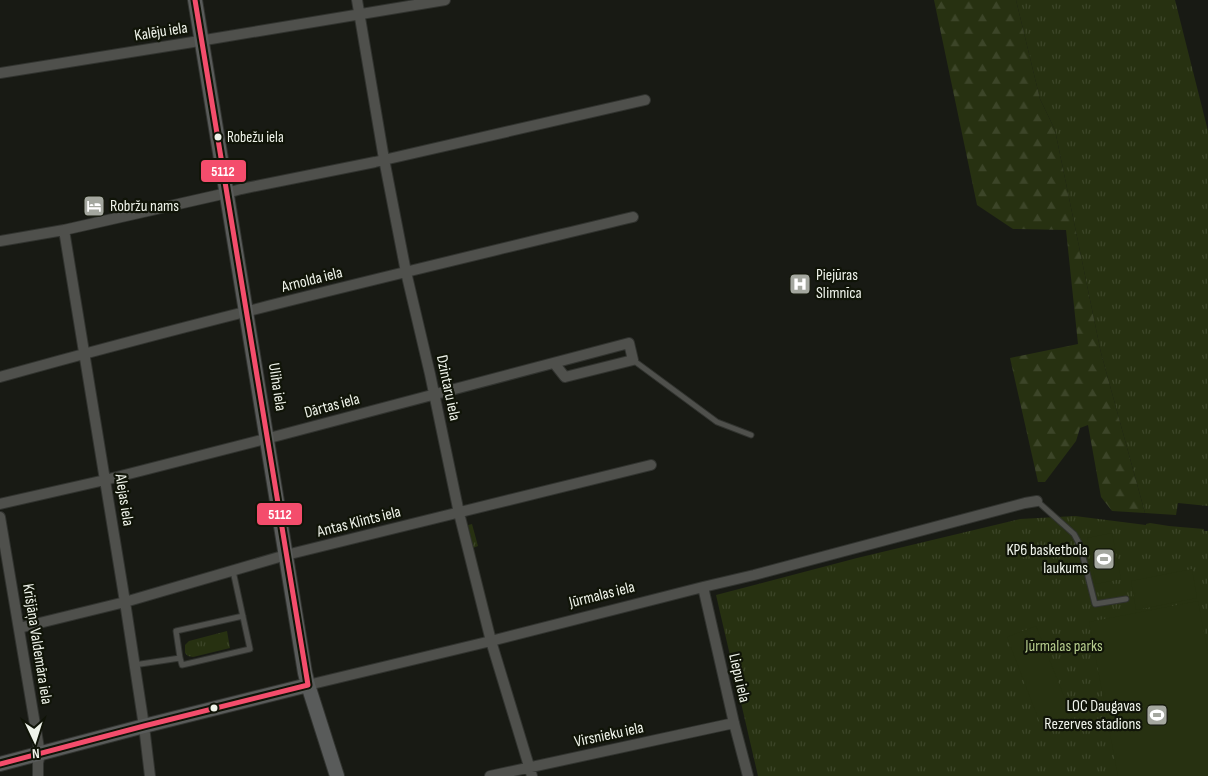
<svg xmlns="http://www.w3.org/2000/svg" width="1208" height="776" viewBox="0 0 1208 776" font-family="'Sofia Sans Condensed',sans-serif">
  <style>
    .grass { fill: url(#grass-tufts) }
    .forest { fill: url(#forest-firs) }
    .pitch { fill: #273111 }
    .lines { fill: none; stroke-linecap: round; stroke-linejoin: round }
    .lane-casing { stroke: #31332f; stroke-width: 7 }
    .street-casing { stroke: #31332f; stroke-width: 12 }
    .secondary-casing { stroke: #31332f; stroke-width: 16 }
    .lane { stroke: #4f504c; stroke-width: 5 }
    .street { stroke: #4f504c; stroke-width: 10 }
    .secondary { stroke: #595b5a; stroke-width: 14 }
    .bus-1-casing { stroke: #101408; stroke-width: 9 }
    .bus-1 { stroke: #f44d6c; stroke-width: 5 }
    .bus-dot { fill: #eff3ea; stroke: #101408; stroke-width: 2 }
    .labels { text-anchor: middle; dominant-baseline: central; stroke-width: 4.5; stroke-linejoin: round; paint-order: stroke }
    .bus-label { font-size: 15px; fill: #eff3ea; stroke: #101408; text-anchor: start }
    .street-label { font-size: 16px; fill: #eff3ea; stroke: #101408 }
    .poi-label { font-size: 16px; fill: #eff3ea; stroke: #101408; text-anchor: start }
    .park-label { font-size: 16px; fill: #b6cd8d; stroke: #101408 }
    .line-badge { stroke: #101408; stroke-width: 2 }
    .badge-label { font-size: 14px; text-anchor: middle; font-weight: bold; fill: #fff }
  </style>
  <defs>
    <pattern id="grass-tufts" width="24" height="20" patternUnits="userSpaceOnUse" patternTransform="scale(1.25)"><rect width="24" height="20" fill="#273111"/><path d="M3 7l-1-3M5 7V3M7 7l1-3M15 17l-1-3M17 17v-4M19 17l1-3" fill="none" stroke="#3c4528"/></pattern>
    <pattern id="forest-firs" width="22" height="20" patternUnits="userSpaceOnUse" patternTransform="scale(1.25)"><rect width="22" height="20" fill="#273111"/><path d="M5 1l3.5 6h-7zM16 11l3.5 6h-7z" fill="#3c4528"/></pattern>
  </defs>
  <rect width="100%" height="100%" fill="#181a14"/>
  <path class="grass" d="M1016 0H1175L1208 131V506L1178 503 1176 515 1145 513 1101 353 1055 130 1040 99Z
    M1075 516 1146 525V524L1150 523 1169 526 1204 529V531H1208V776H758L716 595 857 558 1020 519Z
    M472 524 478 546 473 548 468 525Z
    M227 631 230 648 193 657 188 656 185 653V645L189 641Z"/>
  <path class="forest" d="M934 0H1016L1040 99 1055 130 1101 353 1145 513 1112 511 1101 497 1088 425 1080 428 1076 441 1045 482H1038L1010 358 1078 344 1066 230 1013 229 977 205Z"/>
  <path class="pitch" d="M1112 533 1121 579 1096 584 1087 538Z
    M1192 569 1197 598 1136 610 1131 581Z
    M1198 601 1208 654V776H1118L1089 622Z
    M1036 626 1073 719 1043 731 1007 637Z"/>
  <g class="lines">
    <g class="lane-casing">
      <path id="lane" d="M633 360 717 422 751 435
        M1037 501 1074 534 1080 545 1095 604 1126 599
        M233 571 250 649 182 665 180 658 176 631 243 616
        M134 665 180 658"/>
    </g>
    <g class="street-casing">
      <path id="street" d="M357 0 384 159 406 272 430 374 459 513 491 641 532 776
        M0 73 193 42 445 0
        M64 230 125 602 144 726 150 776
        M0 241 64 230 227 193 241 189 375 162 645 100
        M0 377C210 318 422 268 633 217
        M0 504 105 480 273 437 629 343 633 360 565 377 554 363
        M0 517 40 754 38 763V776
        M703 587 734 723 748 776
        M19 628 125 602 286 555 651 465
        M308 685 491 641 703 587 754 575 1025 503 1037 501
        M490 776 734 723"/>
    </g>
    <g class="secondary-casing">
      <path id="secondary" d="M195 0 305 673 308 685 337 776
        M0 764 144 726 308 685"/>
    </g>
    <use href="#lane" class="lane"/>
    <use href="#street" class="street"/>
    <use href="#secondary" class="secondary"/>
    <g class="bus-1-casing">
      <path id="bus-1" d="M195 0 308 685
        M0 764 144 726 308 685"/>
    </g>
    <use href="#bus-1" class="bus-1"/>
  </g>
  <defs>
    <g id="hotel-square" transform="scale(1.125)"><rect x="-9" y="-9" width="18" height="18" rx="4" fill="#a4a79f" stroke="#101408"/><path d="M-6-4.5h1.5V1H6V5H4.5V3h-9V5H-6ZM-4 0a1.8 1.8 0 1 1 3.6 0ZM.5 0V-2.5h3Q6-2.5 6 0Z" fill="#fff"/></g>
    <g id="hospital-square" transform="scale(1.125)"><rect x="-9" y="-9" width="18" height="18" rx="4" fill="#a4a79f" stroke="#101408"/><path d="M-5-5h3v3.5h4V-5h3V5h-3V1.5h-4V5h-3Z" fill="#fff"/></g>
    <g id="stadium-square" transform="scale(1.125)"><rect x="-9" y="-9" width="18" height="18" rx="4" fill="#a4a79f" stroke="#101408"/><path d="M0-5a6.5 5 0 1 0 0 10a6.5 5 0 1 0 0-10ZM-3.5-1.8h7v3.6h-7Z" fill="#fff"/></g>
  </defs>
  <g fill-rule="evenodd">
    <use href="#hotel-square" x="94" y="206"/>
    <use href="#hospital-square" x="800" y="284"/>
    <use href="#stadium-square" x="1104" y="559"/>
    <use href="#stadium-square" x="1157" y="715"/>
  </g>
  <g class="bus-dot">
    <circle cx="218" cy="137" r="4.5"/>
    <circle cx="214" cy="708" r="4.5"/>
  </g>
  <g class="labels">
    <g class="bus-label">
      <text x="227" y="137">Robežu iela</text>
    </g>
    <g class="street-label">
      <text transform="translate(161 32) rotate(-9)">Kalēju iela</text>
      <text transform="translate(312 280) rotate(-14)">Arnolda iela</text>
      <text transform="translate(277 387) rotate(81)">Uliha iela</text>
      <text transform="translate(448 388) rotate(78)">Dzintaru iela</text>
      <text transform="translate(332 406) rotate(-15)">Dārtas iela</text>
      <text transform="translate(124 500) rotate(81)">Alejas iela</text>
      <text transform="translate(359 522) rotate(-14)">Antas Klints iela</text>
      <text transform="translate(602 595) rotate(-14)">Jūrmalas iela</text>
      <text transform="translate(37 644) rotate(81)">Krišjāņa Valdemāra iela</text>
      <text transform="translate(739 678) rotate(77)">Liepu iela</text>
      <text transform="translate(609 735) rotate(-12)">Virsnieku iela</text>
    </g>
    <g class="poi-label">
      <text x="110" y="206">Robržu nams</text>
      <text x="816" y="275">Piejūras<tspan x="816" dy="18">Slimnīca</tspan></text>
      <text x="1088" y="550" text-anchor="end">KP6 basketbola<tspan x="1088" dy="18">laukums</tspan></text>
      <text x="1141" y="706" text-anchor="end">LOC Daugavas<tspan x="1141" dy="18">Rezerves stadions</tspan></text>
    </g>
    <g class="park-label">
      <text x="1064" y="646">Jūrmalas parks</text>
    </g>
  </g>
  <g class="line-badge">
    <rect x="200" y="159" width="47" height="24" rx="5" fill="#f44d6c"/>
    <rect x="256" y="502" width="47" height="24" rx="5" fill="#f44d6c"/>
  </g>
  <g class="badge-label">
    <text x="223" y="176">5112</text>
    <text x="280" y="519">5112</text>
  </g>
  <g transform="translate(35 741) rotate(176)" stroke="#101408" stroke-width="4" paint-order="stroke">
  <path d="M0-4L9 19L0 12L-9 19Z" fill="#eff3ea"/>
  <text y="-8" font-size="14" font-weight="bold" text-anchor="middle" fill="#eff3ea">N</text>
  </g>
</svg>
